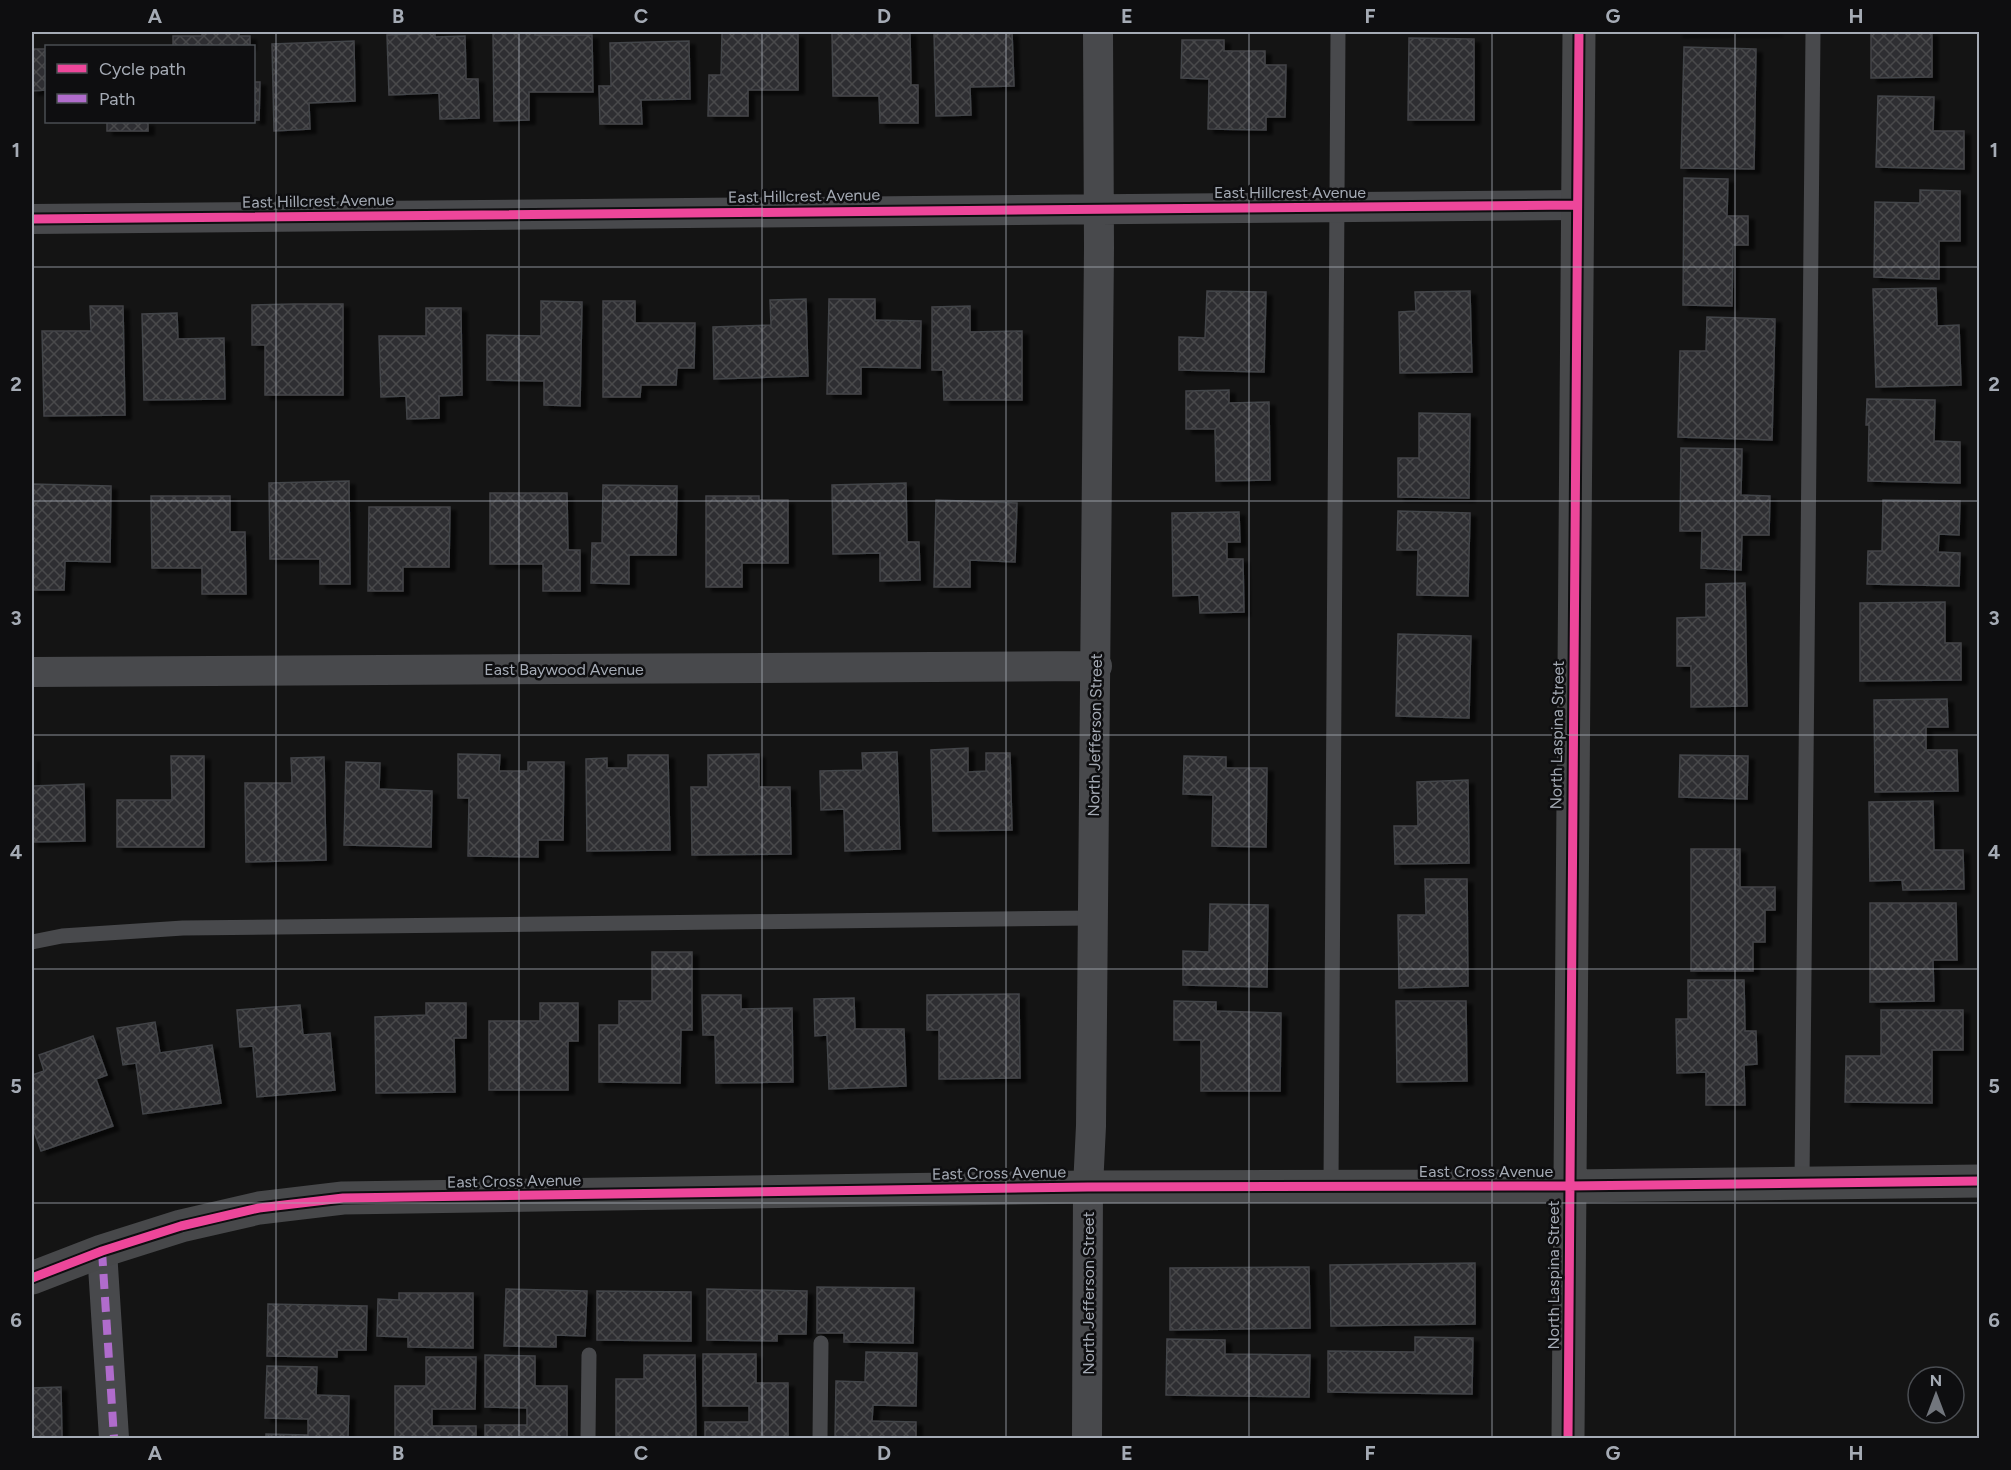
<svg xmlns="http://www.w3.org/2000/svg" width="2011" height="1470" viewBox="0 0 2011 1470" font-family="Figtree,sans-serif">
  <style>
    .building { fill: url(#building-cross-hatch); stroke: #434448; stroke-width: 1.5; filter: url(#shadow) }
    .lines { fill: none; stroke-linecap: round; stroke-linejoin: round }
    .lane { stroke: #48494c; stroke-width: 15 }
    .street { stroke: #48494c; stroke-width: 30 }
    .secondary { stroke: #47484a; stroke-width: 33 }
    .quiet { stroke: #b06ccc; stroke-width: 8; stroke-dasharray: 15 8; stroke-linecap: butt }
    .cycleway-casing { stroke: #0e0e10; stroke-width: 13 }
    .cycleway { stroke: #ed469a; stroke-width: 9 }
    .grid { fill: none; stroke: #a5abb5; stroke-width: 1.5; stroke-opacity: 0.55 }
    .labels { text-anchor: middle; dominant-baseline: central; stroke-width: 5; stroke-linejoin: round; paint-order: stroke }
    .street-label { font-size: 16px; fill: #a5abb5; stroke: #0e0e10 }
    .neatline { fill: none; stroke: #a5abb5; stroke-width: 2 }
    .grid-label { font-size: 20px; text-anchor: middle; font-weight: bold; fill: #a5abb5 }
  </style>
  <defs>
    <pattern id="building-cross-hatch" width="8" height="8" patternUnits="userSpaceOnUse" patternTransform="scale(1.5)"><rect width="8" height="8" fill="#2e2e30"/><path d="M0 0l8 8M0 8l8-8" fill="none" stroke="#494a4c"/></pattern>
    <filter id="shadow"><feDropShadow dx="6" dy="4" stdDeviation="1.5" flood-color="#0009"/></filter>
  </defs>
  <rect width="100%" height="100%" fill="#141414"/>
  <path class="building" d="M202 32H239V36H250V46H173V36H202Z
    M493 32H535V35H592L593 92H529V120L494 121Z
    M832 32H910L911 85H918V123H880L879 96H833Z
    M934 32H1012L1014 86 970 87 971 115 936 116Z
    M1677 32H1777L1677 33Z
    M1871 32H1932V77L1871 78Z
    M435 33V37L465 36 466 79H478L479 118 440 119 439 93 389 95 387 35Z
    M722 33 798 34V90H748V116H708L709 75H721Z
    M1409 38 1474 39V120H1408Z
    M1182 40H1224V51H1265V65H1286L1285 117H1266V130L1208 129 1209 79 1181 78Z
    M354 41 355 101 309 103 310 129 274 131 272 44Z
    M689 41 690 99 641 100 642 124H600L599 86H611L610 43Z
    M1684 47 1756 49 1754 169 1681 168Z
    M32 49H46V90L32 91Z
    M254 82H260L259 120H254Z
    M1878 96 1934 97 1933 131H1964V169L1876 167Z
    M107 122H148V131H107Z
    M1684 178 1728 179 1727 216H1748V245H1733L1732 306 1683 305Z
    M1920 190 1960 191V241H1939V279L1874 277 1875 202 1920 203Z
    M1936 288 1937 326 1959 325 1961 385 1876 387 1873 289Z
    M1207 291 1266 292 1264 372 1179 370V337L1205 338Z
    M1470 291 1472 372 1400 373 1399 312 1416 311 1415 292Z
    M806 299 808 376 714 379 713 327 771 325 770 300Z
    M829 299H875V320L921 321 920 368 861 367V394H827Z
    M541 301 582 302 580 406 544 405V381L487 380V335L541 336Z
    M603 301H635V323H695L694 368H677L676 385H641L640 397H603Z
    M294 304H343V395H265V345H252V305Z
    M90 306H123L125 415 44 416 42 331H91Z
    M970 306V332L1022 331V400H944L943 370H932V307Z
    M426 308H461L462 395 439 396V418L407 419 406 396 381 397 379 336H426Z
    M177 313 178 339 224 338 225 399 144 400 142 314Z
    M1707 317 1775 319 1772 440 1678 437 1680 351H1706Z
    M1229 390V403L1269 402 1270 480 1216 481 1215 429H1186V391Z
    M1867 399 1935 400 1934 441 1960 442V483L1868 481 1869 425H1866Z
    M1419 413 1470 414 1469 498 1398 497V458H1419Z
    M1681 448 1742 449 1741 495 1770 496 1769 535H1742L1741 570 1701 568 1702 531H1680Z
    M349 481 350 584H320V559H270L269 483Z
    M906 483 907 542H919L920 580 880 581V553L833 554 832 485Z
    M32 484 111 486 110 562 65 561 64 590H32Z
    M603 485 677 486 676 555H629V584L591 583 592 543H602Z
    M490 493H567L568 550H580V591H543V564H490Z
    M151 496H230V532H245L246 594H202V568H152Z
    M706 496H759V500H788V563H742V587H706Z
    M936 500 1017 503 1015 562 970 560V587H934Z
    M1883 500 1960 501 1959 535 1939 534 1938 552 1960 553 1959 586 1867 584 1868 551H1882Z
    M369 507H450L449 567H403V591H368Z
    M1398 511 1470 513 1468 596 1417 595 1418 550H1397Z
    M1239 512 1240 542H1227V559H1243L1244 612 1200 613 1199 595 1173 596 1172 513Z
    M1745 583 1747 706 1691 707V666H1677V618L1706 617V584Z
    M1945 602V643H1961V680L1860 681V603Z
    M1398 634 1471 636 1469 718 1396 716Z
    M1947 699 1948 727H1926V750H1957L1958 791 1875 792 1874 700Z
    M968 748V772L986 771V753H1010L1012 830 933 831 931 750Z
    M897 752 900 849 845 851 844 809 821 810 820 771 863 770 862 753Z
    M458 754 500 755 499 771H528V762H564L563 840H538V857L468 856 469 798H458Z
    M759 754V787H790L791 854 692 855 691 787H708V755Z
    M628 755H668L670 850 587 851 586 759 607 758V768H628Z
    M1680 755 1748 756 1747 799 1679 797Z
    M171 756H204V847H117V800H172Z
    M1184 756 1226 757V768H1267L1266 847 1212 846 1213 795 1183 794Z
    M324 757 326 860 246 862 245 783H292L291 758Z
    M32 758H33V786L84 784 85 841 32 842Z
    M346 762 380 763 379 789 432 791 431 847 344 845Z
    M1468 780 1469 863 1395 864 1394 826H1418L1417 782Z
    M1933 801 1934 850H1963L1964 889 1903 890 1902 880 1870 881 1869 802Z
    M1691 849H1740V887H1775V910H1765V942H1753V971H1691Z
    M1425 879H1467L1468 986 1399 988 1398 915H1426Z
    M1870 903H1956L1957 960H1933L1934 1001 1870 1002Z
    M1210 904 1268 905 1267 987 1183 985V951L1209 952Z
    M652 952H692V1030H681L680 1083 599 1082V1025H619V1001H652Z
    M1688 980H1744L1745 1031H1756L1757 1064 1744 1065 1745 1105H1706V1072L1677 1073 1676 1019H1688Z
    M1019 994 1020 1078 939 1079V1030H927V995Z
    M702 995H741V1009L792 1008 793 1082 716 1083 715 1035H703Z
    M854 998 855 1029H904L906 1086 829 1089 827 1035 815 1036 814 999Z
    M1174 1001 1216 1002V1011L1281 1013 1280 1091H1201V1040H1174Z
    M1396 1001H1466L1467 1081 1397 1082Z
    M426 1003H466V1038H454L455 1092 376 1093 375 1017 426 1015Z
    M540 1003H578V1041H568V1090H489V1021H540Z
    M300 1005 303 1035 330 1033 335 1090 257 1097 253 1046 240 1047 237 1010Z
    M1881 1010H1963V1050H1932V1103L1845 1102 1846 1056H1881Z
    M155 1022 160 1053 212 1045 221 1103 143 1114 136 1063 123 1065 117 1028Z
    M93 1036 107 1075 96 1079 113 1126 41 1151 32 1126V1075L44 1071 39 1055Z
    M1475 1263V1324L1331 1326 1330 1265Z
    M1309 1267 1310 1328 1170 1330V1268Z
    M817 1287 914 1288 913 1343 844 1342V1333H817Z
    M506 1289 587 1291 585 1336 556 1335V1347L504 1346Z
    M707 1289 807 1291 806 1334H777V1341L707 1340Z
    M597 1291 691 1292V1341L597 1340Z
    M399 1293H473V1348L408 1347V1337L377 1336 378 1299 399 1300Z
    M268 1304 367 1306 366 1350H337V1357L267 1356Z
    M1415 1337 1473 1338 1472 1394 1328 1392V1351L1415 1352Z
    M1167 1339 1225 1340V1354L1310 1355 1309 1397 1166 1395Z
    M866 1352 917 1353 916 1406 873 1405 872 1421 916 1422V1438H835L836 1381 865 1382Z
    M703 1354H756V1383H788V1438H705V1422H749V1406H703Z
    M485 1355 535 1356V1386H567V1438H485V1425H527V1408L485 1407Z
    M644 1355H695L696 1438H616V1379H644Z
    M426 1357H476L475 1409H432V1426H476V1438H395V1386H426Z
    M267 1366 317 1367 316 1395 349 1396 348 1438H266V1434L308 1435V1419L265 1418Z
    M61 1387 62 1438H32V1388Z"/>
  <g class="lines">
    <path class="lane" d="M32 942 62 936 183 928 1093 918
      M1802 1183 1813 32
      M1331 1185 1338 32
      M588 1438 589 1355
      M820 1438 821 1343"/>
    <path class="street" d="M32 219 1577 205
      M32 672 1097 666
      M102 1251 114 1438
      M1087 1438 1088 1187 1091 1126 1099 248 1098 32"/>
    <path class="secondary" d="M32 1278 102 1251 181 1226 259 1208 343 1198 1088 1187 1568 1186 1980 1181
      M1568 1438 1579 32"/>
    <path class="quiet" d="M102 1251 114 1438"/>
    <g class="cycleway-casing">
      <path id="cycleway" d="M32 219 1577 205
        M32 1278 102 1251 181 1226 259 1208 343 1198 1088 1187 1568 1186 1980 1181
        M1568 1438 1579 32"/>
    </g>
    <use href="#cycleway" class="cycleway"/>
  </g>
  <path class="grid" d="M276 32V1438M519 32V1438M762 32V1438M1006 32V1438M1249 32V1438M1492 32V1438M1735 32V1438M32 267H1980M32 501H1980M32 735H1980M32 969H1980M32 1203H1980"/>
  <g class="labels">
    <g class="street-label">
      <text x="1290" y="192">East Hillcrest Avenue</text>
      <text transform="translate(804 196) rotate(-1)">East Hillcrest Avenue</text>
      <text transform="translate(318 201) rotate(-1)">East Hillcrest Avenue</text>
      <text x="564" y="669">East Baywood Avenue</text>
      <text transform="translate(1095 735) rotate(-89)">North Jefferson Street</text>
      <text transform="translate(1557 735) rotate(-89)">North Laspina Street</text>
      <text x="1486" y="1171">East Cross Avenue</text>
      <text transform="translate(999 1173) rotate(-1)">East Cross Avenue</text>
      <text transform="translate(514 1181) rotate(-1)">East Cross Avenue</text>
      <text transform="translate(1553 1275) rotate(-90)">North Laspina Street</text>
      <text transform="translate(1088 1293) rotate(-90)">North Jefferson Street</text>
    </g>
  </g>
  <rect width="2011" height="1470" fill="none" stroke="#0e0e10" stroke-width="66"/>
  <rect x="45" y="45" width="210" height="78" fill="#0e0e10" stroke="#4a4d52" stroke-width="1.5"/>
  <rect x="57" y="64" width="30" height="9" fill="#ed469a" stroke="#4a4d52" stroke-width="1.5"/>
  <text x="99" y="75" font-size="18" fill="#a5abb5">Cycle path</text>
  <rect x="57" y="94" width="30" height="9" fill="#b06ccc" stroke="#4a4d52" stroke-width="1.5"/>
  <text x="99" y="105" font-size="18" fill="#a5abb5">Path</text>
  <g transform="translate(1936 1395)"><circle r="28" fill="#0e0e10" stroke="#4a4d52" stroke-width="1.5"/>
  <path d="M0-4.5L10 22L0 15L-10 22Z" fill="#72767d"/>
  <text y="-9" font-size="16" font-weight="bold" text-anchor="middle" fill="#a5abb5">N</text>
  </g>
  <rect x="33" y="33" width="1945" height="1404" class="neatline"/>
  <g class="grid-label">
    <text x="155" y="23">A</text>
    <text x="398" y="23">B</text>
    <text x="641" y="23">C</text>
    <text x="884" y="23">D</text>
    <text x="1127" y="23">E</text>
    <text x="1370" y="23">F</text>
    <text x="1613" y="23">G</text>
    <text x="1856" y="23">H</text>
    <text x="16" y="157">1</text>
    <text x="1994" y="157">1</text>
    <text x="16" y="391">2</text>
    <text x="1994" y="391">2</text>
    <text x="16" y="625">3</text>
    <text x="1994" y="625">3</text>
    <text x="16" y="859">4</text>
    <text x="1994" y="859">4</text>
    <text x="16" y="1093">5</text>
    <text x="1994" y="1093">5</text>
    <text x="16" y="1327">6</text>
    <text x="1994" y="1327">6</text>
    <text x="155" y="1460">A</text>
    <text x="398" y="1460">B</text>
    <text x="641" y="1460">C</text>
    <text x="884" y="1460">D</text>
    <text x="1127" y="1460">E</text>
    <text x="1370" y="1460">F</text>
    <text x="1613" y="1460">G</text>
    <text x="1856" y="1460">H</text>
  </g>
</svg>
